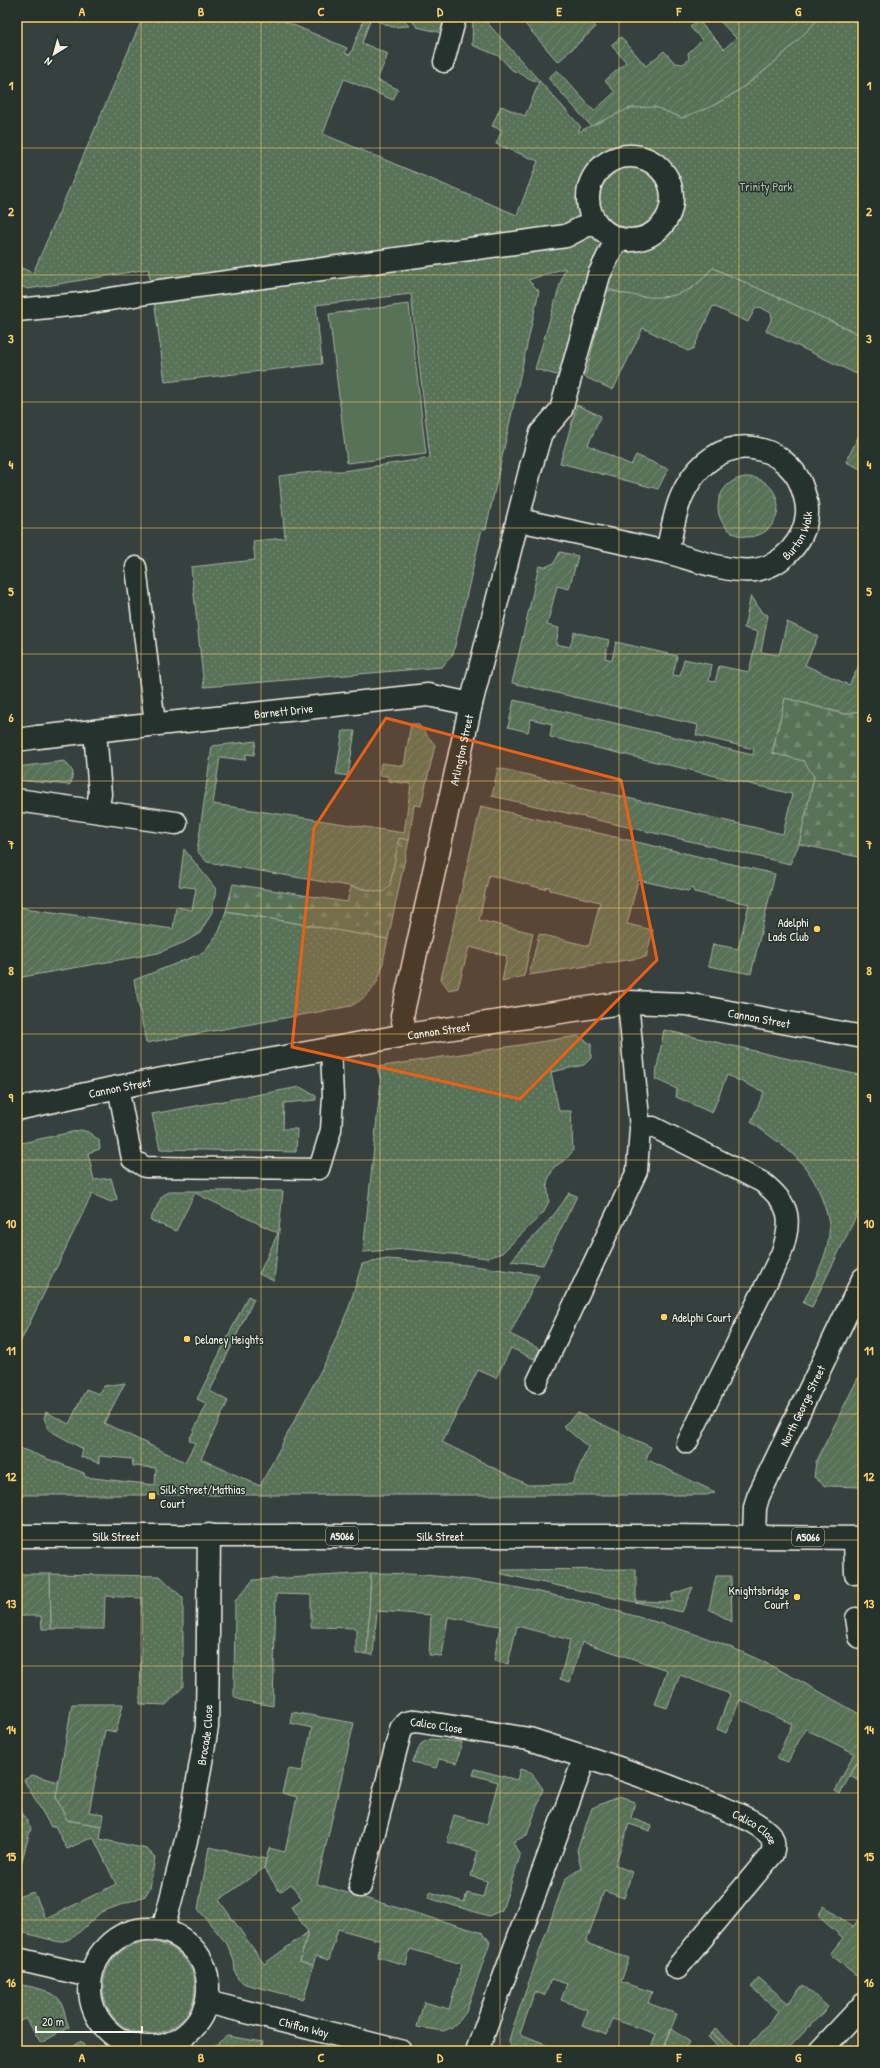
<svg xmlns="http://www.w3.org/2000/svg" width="880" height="2068" viewBox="0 0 880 2068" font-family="'Patrick Hand',sans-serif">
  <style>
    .grass { fill: url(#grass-dots); stroke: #a6b2a0 }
    .forest { fill: url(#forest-firs); stroke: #a6b2a0 }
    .garden { fill: url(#garden-furrows); stroke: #a6b2a0 }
    .pitch { fill: #587258; stroke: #a6b2a0 }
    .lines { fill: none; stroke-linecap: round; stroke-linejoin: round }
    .service-casing { stroke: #f4f1e8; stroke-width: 23 }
    .pedestrian-casing { stroke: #f4f1e8; stroke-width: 25 }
    .minor-casing { stroke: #f4f1e8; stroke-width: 25 }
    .primary-casing { stroke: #f4f1e8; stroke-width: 25 }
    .service { stroke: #26332d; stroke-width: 20 }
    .pedestrian { stroke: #26332d; stroke-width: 22 }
    .minor { stroke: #26332d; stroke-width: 22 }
    .primary { stroke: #26332d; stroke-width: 22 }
    .marked { fill: #e96117; fill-opacity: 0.2; stroke: #e96117; stroke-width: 3; stroke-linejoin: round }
    .grid { fill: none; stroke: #ffd166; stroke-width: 1; stroke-opacity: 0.55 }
    .poi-dot { fill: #ffd166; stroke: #26332d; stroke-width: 1.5 }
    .labels { text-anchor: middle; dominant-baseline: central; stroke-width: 3; stroke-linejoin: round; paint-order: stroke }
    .shield { fill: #26332d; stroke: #b6b8b0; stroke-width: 1 }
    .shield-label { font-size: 11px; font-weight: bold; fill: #f4f1e8 }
    .park-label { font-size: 12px; fill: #b6beae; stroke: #26332d }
    .street-label { font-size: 12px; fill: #f4f1e8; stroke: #26332d }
    .poi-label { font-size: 12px; fill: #f4f1e8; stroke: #26332d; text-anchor: start }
    .neatline { fill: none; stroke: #ffd166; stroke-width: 1.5 }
    .grid-label { font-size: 13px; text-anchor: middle; font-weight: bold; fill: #ffd166 }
  </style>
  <defs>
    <pattern id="grass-dots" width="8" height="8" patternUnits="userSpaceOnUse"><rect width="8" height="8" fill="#587258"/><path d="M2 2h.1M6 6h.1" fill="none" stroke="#718770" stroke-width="1.8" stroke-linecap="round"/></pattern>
    <pattern id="forest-firs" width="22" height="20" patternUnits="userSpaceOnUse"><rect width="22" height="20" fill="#587258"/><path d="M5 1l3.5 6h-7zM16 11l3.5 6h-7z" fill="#718770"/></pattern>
    <pattern id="garden-furrows" width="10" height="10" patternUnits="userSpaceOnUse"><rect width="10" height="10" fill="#587258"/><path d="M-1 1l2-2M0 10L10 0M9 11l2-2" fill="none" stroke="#718770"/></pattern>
  </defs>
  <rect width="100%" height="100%" fill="#35403f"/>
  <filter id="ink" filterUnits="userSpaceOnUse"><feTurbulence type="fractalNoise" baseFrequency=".025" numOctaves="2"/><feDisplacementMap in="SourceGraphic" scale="8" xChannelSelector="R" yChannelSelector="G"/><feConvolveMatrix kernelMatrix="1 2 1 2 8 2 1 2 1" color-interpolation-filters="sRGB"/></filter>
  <g filter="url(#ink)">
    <path class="grass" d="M143 17H275L347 48 345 53 350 55 365 17H401L409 26 392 27 371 18 362 43 388 54 377 80 398 89 393 100 344 79 323 134 517 215 538 161 496 144 502 130 492 126 501 106 525 116 539 83 512 70 499 56 472 45 473 17H482L581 127 577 133C600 121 628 102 656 107 664 109 674 114 682 118 690 114 699 111 708 108 750 88 789 51 820 17H863V336L713 268C706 274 699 284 690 289 657 307 617 295 586 278L560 376 535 369 565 268 528 280 539 291 486 529H482L453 654 442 667 204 687 191 567 255 560 253 541 285 538 279 476 321 471H343L430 458 411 294 316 305 322 364 165 382 153 292 148 269 28 289 17 285V266L33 273Z
      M409 17H443L442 33 417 27Z
      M226 911 388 939C380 972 383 988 351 1006L146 1043 134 980 203 953 219 932Z
      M664 1030 863 1076V1202L812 1307 803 1303C813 1282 827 1258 829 1235 830 1223 827 1213 823 1202 810 1161 784 1147 751 1122L764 1092 727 1075 712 1113 676 1097 677 1089 655 1079Z
      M578 1036 591 1044V1058L584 1065 551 1072 559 1111H571L573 1151 565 1160 554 1167 547 1182 549 1201 544 1212 502 1253 488 1258 406 1249 363 1252 381 1080 377 1067Z
      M300 1087 316 1096V1100L284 1103 283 1129H297L296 1152 160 1149 152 1114Z
      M81 1130 88 1132 99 1140 100 1149 88 1153 94 1180 111 1178 117 1199 111 1202 92 1194 17 1349V1144Z
      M171 1191H283L274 1281 259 1274 278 1233 195 1193 176 1231 150 1220 162 1196Z
      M569 1193 577 1196 543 1265 511 1261C531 1238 553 1220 569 1193Z
      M387 1259 467 1265 539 1275 510 1334 540 1349 534 1359 511 1348 496 1378 478 1370 442 1442 528 1485 572 1484 588 1447 563 1426 578 1413 651 1447 646 1459 715 1492 707 1495H17V1447L84 1473 85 1477 155 1485 156 1468 133 1466 132 1459 99 1456V1463L81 1457 83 1449 49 1430 44 1418 46 1412 69 1424 86 1389 99 1394 104 1386 125 1383 104 1423 185 1462 195 1443 189 1440 207 1404 197 1399 248 1296 254 1299 210 1391 228 1401 201 1459 260 1486 329 1355 349 1307 362 1264Z
      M636 1569V1601L672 1602V1594L693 1587 682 1612 502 1574 501 1570Z
      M371 1573 367 1654H356V1628L311 1627V1595L276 1594 273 1706 240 1700 234 1696 235 1601 253 1580Z
      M50 1574 160 1576 183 1598V1687L166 1705 140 1704 142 1598 105 1596 104 1629H51Z
      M431 1739 462 1742 457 1763 439 1759 436 1768 412 1762 422 1743Z
      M863 1752V1779L861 1782 850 1776Z
      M32 1775 59 1782 56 1797 67 1820 102 1826 100 1839 147 1849 155 1857 150 1888 145 1896 101 1912 75 1936 67 1940 59 1942 17 1931V1897L34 1892 46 1919 116 1884 93 1837 67 1849 55 1826 51 1827 24 1780Z
      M209 1847 266 1859 264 1868 219 1900 264 1964 308 1932 300 1961 313 1965 304 1999 245 1984 238 1979 235 1972 234 1961 227 1944 198 1909Z
      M103 1988a46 46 0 1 1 92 0a46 46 0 1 1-92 0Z
      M17 1984C30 1987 54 1989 61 2002 65 2009 65 2019 69 2027L41 2043 26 2018 17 2023Z
      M672 2029 690 2042 682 2051H662Z
      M712 2033 732 2051H723L708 2037Z
      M227 2036 263 2042 261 2051H208Z
      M81 2041 87 2051H65Z"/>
    <path class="forest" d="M785 698 844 714 863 710V858L799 844 814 776 772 753Z
      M399 838 409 840 388 939 226 911 233 884 347 902 351 887 383 892 390 885Z"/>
    <path class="garden" d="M519 17H587L596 27 558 62Z
      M716 17H820C790 50 748 89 708 108 699 111 690 114 682 118L655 107 630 108 591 126 548 78 557 70 594 111 615 92 605 81 626 62 611 45 621 37 646 66 664 51 675 63 683 64 689 59 688 53 702 40 690 27 698 20 724 49 736 38Z
      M713 268 863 336V377L766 331 772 318 771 313 760 307 755 309 748 322 713 306 693 349 688 351 643 328 613 390 585 377 607 290C635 296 664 303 690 289 699 285 706 274 713 268Z
      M577 405 601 416 588 445 631 465 636 455 668 469 658 489 560 463Z
      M861 431 863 432V470L846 462Z
      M718 507a30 30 0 1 1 60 0a30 30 0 1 1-60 0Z
      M560 552 578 556 569 589 557 586 547 625 559 628 556 644 570 647 574 632 609 640 605 658 612 660 616 642 677 656 673 675 680 676 684 659 712 665 709 681 715 682 719 666 749 672 758 632 744 628 751 595 762 613 768 615 761 652 779 655 787 622 818 636 805 665 849 685 863 658V710L845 714 785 698 772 753 804 761 814 777 799 844 790 864 492 796 498 768 783 834 792 794 550 737 552 724 531 719 528 732 508 727 514 700 753 755 754 749 696 735 698 725 512 683 539 566 545 567 554 563Z
      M411 724H418L435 745 421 806 414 805 409 840 399 838 390 885 383 892 207 862 197 851 212 746 256 741 254 755 246 754 245 760 220 757 213 804 404 833 411 784 388 781V776L379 775 381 763 404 766Z
      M343 731H355L348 776 336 774Z
      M65 761 73 772 71 783 69 785 17 780V767Z
      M481 806 775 874 751 974 708 966 713 944 738 949 749 904 694 892 692 887 688 891 638 880 627 924 653 930 646 957 529 975 539 934 589 946 600 902 550 890 549 886 544 889 489 875 479 920 533 933 524 976 502 981 507 956 469 947 458 988 449 990 441 979Z
      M184 849 216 889 212 912 200 933 185 942 158 953 17 978V907L173 929 176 907 192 910 196 888 179 886Z
      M863 1368V1487L825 1486 814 1477 816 1462Z
      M371 1573C457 1573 542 1590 624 1613 656 1622 689 1631 720 1643 770 1662 816 1690 863 1716V1752L840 1794 835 1791 854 1753 805 1729 788 1762 777 1758 792 1724 740 1700 726 1733 717 1729 730 1694 680 1675 667 1708 655 1704 667 1670 582 1642 570 1682 560 1679 570 1640 517 1626 508 1664 494 1661 500 1626 448 1617 442 1656 429 1655 431 1615 377 1611 373 1655 367 1654Z
      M17 1574H50L51 1629H42L41 1616H17Z
      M716 1576H731L732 1622 709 1609Z
      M72 1704H123L116 1732 105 1730 89 1812 104 1814 102 1826 67 1820 56 1797Z
      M292 1712 354 1723 317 1884 483 1933 490 1942 466 2012 460 2020 452 2027 444 2031 417 2027 424 2002 449 2009 462 1964 410 1949 406 1965 377 1957 381 1941 338 1929 329 1960 316 1956 313 1965 300 1961 308 1932 291 1907 302 1899 291 1884 280 1892 264 1868 269 1848 285 1852 297 1797 282 1793 288 1769 302 1771 312 1728 290 1723Z
      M475 1769 517 1780 520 1769 531 1772 543 1789 527 1835 513 1842 520 1856 502 1910 489 1916 428 1898 430 1892 464 1902 467 1893 483 1897 487 1881 471 1876 478 1851 447 1842 454 1815 487 1824 498 1782 473 1775Z
      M620 1796 635 1802 631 1818 652 1826 650 1831 629 1824 615 1865 632 1872 624 1898 604 1891 586 1943 629 1958 621 1982 652 1992 648 2003 677 2014 662 2051H650L656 2034 613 2019 607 2035 582 2026 588 2010 561 2000 567 1984 551 1979 545 1995 535 1992 520 2034 546 2044 543 2051H511L509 2040 512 2030 565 1879 581 1868 577 1850 592 1808Z
      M17 1808 20 1809 31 1828 17 1878Z
      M824 1906 853 1927 863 1913V1966L856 1975 830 1954 843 1938 818 1916Z
      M759 1978 788 2003 803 1985 828 2007 786 2051H745L779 2011 751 1987Z
      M715 2029 742 2051H732L712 2033Z"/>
    <path class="pitch" d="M409 304 426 454 347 463 329 314Z"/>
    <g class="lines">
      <g class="service-casing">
        <path id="service" d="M444 62 456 17
          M136 567 155 724
          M118 1087 132 1159 145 1167 319 1169 331 1130 333 1097 331 1049
          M640 1128 653 1127 762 1182C791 1204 793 1220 781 1254L687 1443
          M537 1382 637 1171 640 1128 628 1002
          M854 1538 855 1574
          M856 1618 859 1637 863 1640"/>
      </g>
      <g class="pedestrian-casing">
        <path id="pedestrian" d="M588 198a42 42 0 1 1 84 0a42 42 0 1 1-84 0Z
          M80 304 153 292 566 236 595 221
          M531 467 541 433 561 410 599 275 617 238
          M17 740 38 737"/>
      </g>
      <g class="minor-casing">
        <g id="minor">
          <path d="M17 310 80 304"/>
          <path id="s1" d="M519 520C568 531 617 541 666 552 693 559 728 573 755 570 782 566 805 541 807 514 808 503 804 492 800 482 793 467 777 454 762 450 724 439 694 466 680 500 674 516 671 535 667 552"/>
          <path d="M95 731 100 794 97 811"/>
          <path id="s2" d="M38 737 428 695 471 704"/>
          <path d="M17 800 176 823"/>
          <path id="s3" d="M406 1035 402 1016 471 704 531 467"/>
          <path id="s4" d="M17 1109 118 1087 406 1035 628 1002 686 1004 863 1037"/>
          <path id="s5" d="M754 1536 755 1508 758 1497 863 1279"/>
          <path id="s6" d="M585 1757C632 1772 679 1789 725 1809 741 1816 757 1822 769 1834 775 1840 774 1847 772 1854L677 1968"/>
          <path id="s7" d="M360 1886 401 1729 406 1723 416 1721 529 1739 585 1757 477 2051"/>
          <circle cx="149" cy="1988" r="59"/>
          <path id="s8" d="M163 1930 191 1821 207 1727 209 1535"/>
          <path d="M17 1959 90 1976"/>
          <path id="s9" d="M207 2002 400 2051"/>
          <path d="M820 2051 863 2005"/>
        </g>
      </g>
      <g class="primary-casing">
        <g id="primary">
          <path id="s10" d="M17 1536H667L863 1538"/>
        </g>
      </g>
      <use href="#service" class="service"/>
      <use href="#pedestrian" class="pedestrian"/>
      <use href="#minor" class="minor"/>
      <use href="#primary" class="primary"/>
    </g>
  </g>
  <path class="marked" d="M386 718 621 780 657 960 520 1099 292 1047 314 828Z"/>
  <path class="grid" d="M141 17V2051M261 17V2051M380 17V2051M500 17V2051M619 17V2051M739 17V2051M17 148H863M17 275H863M17 402H863M17 528H863M17 654H863M17 781H863M17 908H863M17 1034H863M17 1160H863M17 1287H863M17 1414H863M17 1540H863M17 1666H863M17 1793H863M17 1920H863"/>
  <g class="poi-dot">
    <circle cx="817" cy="929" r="4"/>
    <circle cx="664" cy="1317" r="4"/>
    <circle cx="187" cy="1339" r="4"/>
    <rect x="148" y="1492" width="8" height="8" rx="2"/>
    <circle cx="797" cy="1597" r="4"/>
  </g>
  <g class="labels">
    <g class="shield">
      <rect x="326" y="1527" width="32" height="18" rx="3"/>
      <rect x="792" y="1528" width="32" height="18" rx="3"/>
    </g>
    <g class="shield-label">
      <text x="342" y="1536">A5066</text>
      <text x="808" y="1537">A5066</text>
    </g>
    <g class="park-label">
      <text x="766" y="186">Trinity Park</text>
    </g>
    <g class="street-label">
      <text stroke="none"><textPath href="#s1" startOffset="300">Burton Walk</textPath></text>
      <text stroke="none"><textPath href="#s2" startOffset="247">Barnett Drive</textPath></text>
      <text stroke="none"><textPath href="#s3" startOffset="292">Arlington Street</textPath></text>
      <text stroke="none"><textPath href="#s4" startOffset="753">Cannon Street</textPath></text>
      <text stroke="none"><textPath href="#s4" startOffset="429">Cannon Street</textPath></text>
      <text stroke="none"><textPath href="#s4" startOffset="105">Cannon Street</textPath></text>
      <text stroke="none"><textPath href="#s5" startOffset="141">North George Street</textPath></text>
      <text stroke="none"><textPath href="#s10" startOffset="99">Silk Street</textPath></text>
      <text stroke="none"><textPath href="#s10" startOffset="423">Silk Street</textPath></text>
      <text stroke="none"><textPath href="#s7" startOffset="201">Calico Close</textPath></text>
      <text stroke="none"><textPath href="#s8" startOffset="200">Brocade Close</textPath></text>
      <text stroke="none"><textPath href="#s6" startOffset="185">Calico Close</textPath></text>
      <text stroke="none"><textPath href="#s9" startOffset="100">Chiffon Way</textPath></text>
    </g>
    <g class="poi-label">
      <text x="809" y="922" text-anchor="end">Adelphi<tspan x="809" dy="14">Lads Club</tspan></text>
      <text x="672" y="1317">Adelphi Court</text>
      <text x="195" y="1339">Delaney Heights</text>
      <text x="160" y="1489">Silk Street/Mathias<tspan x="160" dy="14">Court</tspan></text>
      <text x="789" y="1590" text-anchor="end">Knightsbridge<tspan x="789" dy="14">Court</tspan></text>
    </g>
  </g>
  <rect width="880" height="2068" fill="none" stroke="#26332d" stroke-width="44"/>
  <g transform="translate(54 54) rotate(217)" stroke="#26332d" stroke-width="3" paint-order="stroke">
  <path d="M0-3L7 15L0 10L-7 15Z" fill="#f4f1e8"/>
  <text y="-6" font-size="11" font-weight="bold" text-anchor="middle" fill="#f4f1e8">N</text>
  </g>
  <path d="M36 2026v6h106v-6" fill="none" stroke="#f4f1e8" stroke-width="2"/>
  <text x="42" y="2026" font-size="12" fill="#f4f1e8" stroke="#26332d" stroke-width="3" paint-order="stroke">20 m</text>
  <rect x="22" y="22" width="836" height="2024" class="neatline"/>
  <g class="grid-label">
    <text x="82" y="16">A</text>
    <text x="201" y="16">B</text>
    <text x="321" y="16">C</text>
    <text x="440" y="16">D</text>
    <text x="559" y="16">E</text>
    <text x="679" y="16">F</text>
    <text x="798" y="16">G</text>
    <text x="11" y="90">1</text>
    <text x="869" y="90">1</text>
    <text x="11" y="216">2</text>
    <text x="869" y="216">2</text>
    <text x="11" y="343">3</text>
    <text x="869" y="343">3</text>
    <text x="11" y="469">4</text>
    <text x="869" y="469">4</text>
    <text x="11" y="596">5</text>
    <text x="869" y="596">5</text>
    <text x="11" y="722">6</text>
    <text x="869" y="722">6</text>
    <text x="11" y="849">7</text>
    <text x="869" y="849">7</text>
    <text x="11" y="975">8</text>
    <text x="869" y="975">8</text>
    <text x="11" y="1102">9</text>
    <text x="869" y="1102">9</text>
    <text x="11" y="1228">10</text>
    <text x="869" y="1228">10</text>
    <text x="11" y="1355">11</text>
    <text x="869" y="1355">11</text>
    <text x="11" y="1481">12</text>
    <text x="869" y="1481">12</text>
    <text x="11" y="1608">13</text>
    <text x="869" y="1608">13</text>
    <text x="11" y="1734">14</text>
    <text x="869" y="1734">14</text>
    <text x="11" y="1861">15</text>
    <text x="869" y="1861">15</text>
    <text x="11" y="1987">16</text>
    <text x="869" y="1987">16</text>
    <text x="82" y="2062">A</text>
    <text x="201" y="2062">B</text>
    <text x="321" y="2062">C</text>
    <text x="440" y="2062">D</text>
    <text x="559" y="2062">E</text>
    <text x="679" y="2062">F</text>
    <text x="798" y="2062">G</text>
  </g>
</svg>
